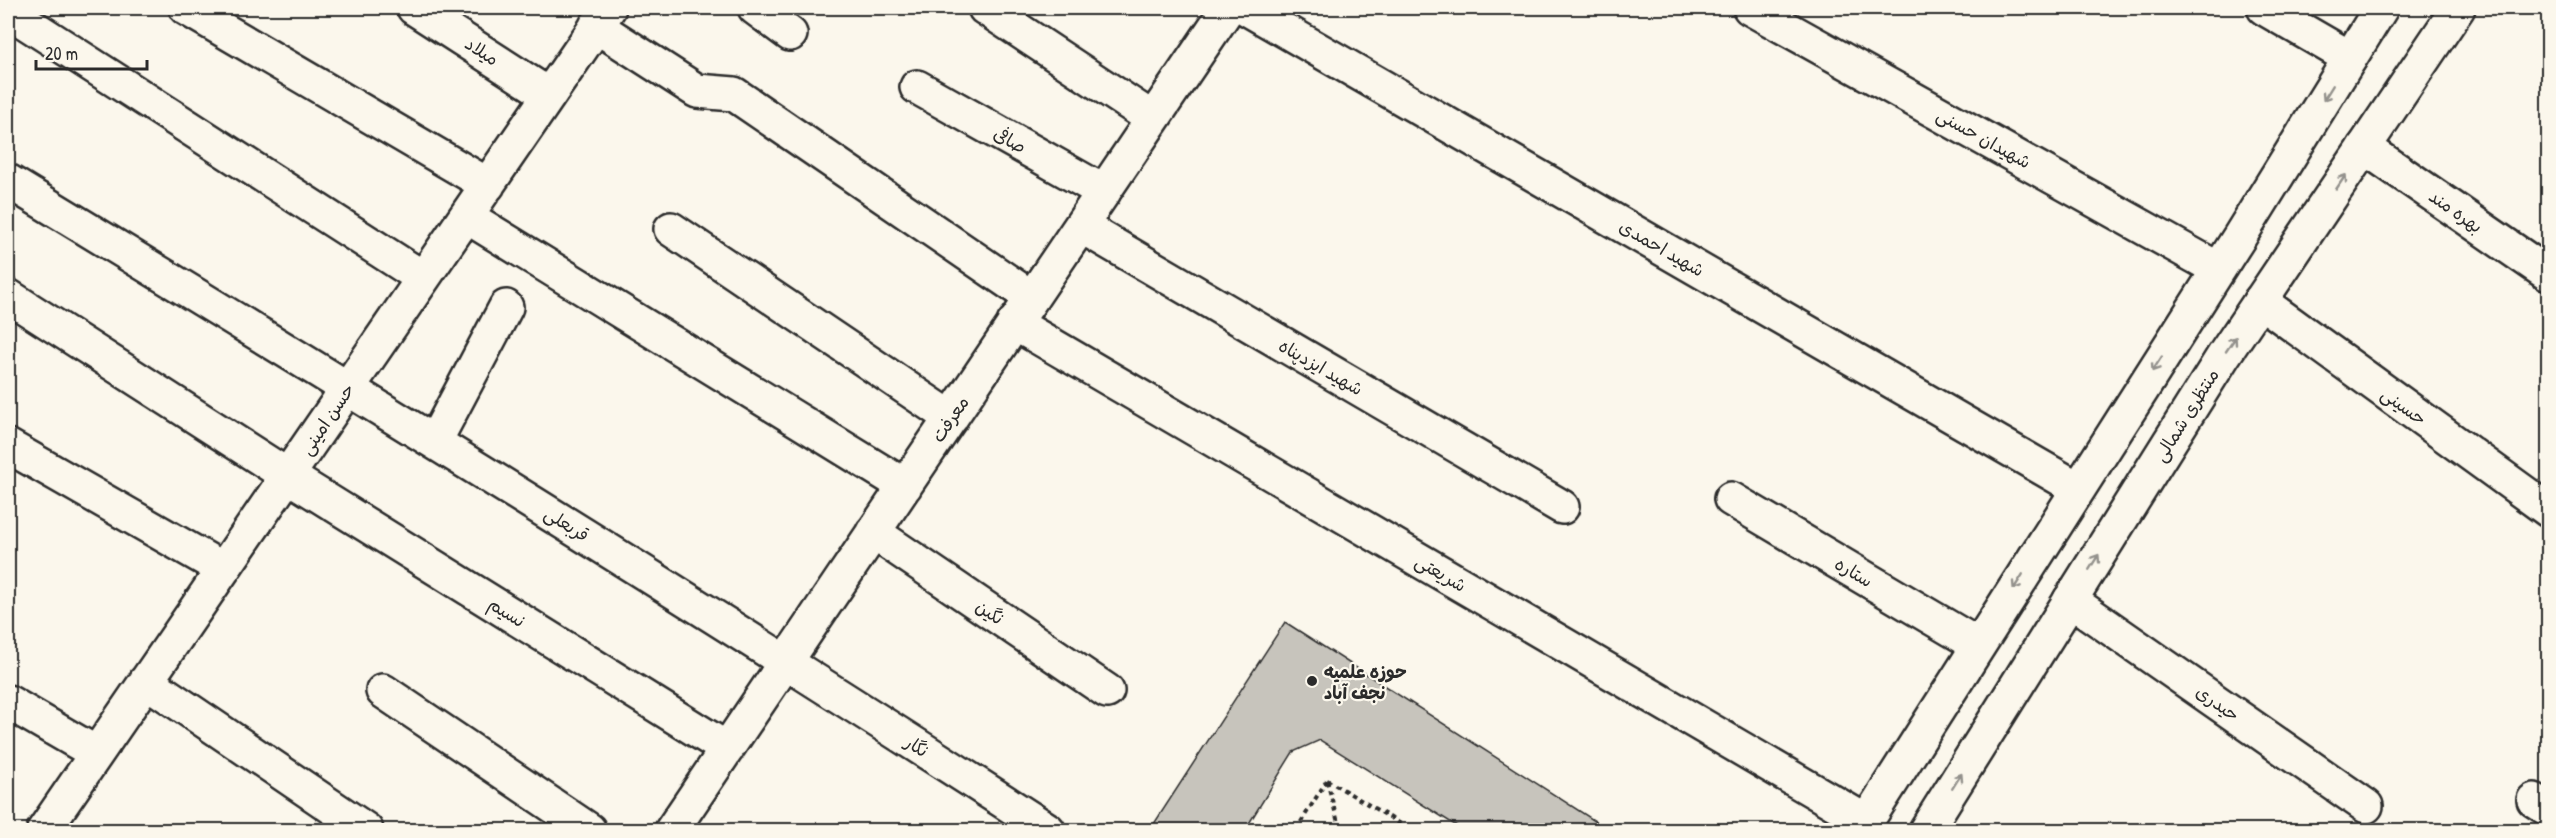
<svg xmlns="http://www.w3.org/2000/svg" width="2556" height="838" viewBox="0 0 2556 838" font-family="'Patrick Hand','Playpen Sans Arabic',sans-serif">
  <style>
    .building { fill: #c7c4bc; stroke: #2b2b2b; stroke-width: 1.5 }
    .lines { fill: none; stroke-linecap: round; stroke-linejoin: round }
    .minor-casing { stroke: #2b2b2b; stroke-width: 38 }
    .major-casing { stroke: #2b2b2b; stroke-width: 38 }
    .path { stroke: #2b2b2b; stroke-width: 4; stroke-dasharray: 4.5 4.5; stroke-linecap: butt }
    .minor { stroke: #fbf7ec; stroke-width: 33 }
    .major { stroke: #fbf7ec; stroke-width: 33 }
    .oneway { stroke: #93918c }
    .poi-dot { fill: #2b2b2b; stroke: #fbf7ec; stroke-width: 2 }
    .labels { text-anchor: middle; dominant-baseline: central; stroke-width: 4.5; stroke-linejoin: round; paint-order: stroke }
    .street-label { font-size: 18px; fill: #2b2b2b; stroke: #fbf7ec }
    .poi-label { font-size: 18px; font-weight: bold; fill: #2b2b2b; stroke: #fbf7ec; text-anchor: start }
  </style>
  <rect width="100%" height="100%" fill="#fbf7ec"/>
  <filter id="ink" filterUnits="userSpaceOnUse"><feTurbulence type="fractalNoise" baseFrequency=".0167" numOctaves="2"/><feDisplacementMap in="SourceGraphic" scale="12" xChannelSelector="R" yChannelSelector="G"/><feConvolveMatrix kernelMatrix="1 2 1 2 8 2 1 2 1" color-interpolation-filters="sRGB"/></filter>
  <g filter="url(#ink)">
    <path class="building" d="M1285 622 1609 830H1463L1320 740 1293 752 1245 830H1150Z"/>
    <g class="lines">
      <g class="minor-casing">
        <path id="minor" d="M186 8 488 185
          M414 8 549 95
          M755 8 790 34
          M985 8 1153 119
          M1246 8 2077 488
          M1750 8 2218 269
          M2264 8 2350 58
          M8 11 423 278
          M596 26 697 91 734 94 1032 298
          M917 87 1104 192
          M2364 147 2548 274
          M8 181C358 393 705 608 1048 830
          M466 216 905 486
          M1081 226 1562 507
          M671 229 951 418
          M8 296 288 476 727 749
          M2260 301 2548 510
          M1014 323 1867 822
          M435 441 506 307
          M8 446 223 569
          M1731 499 1978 645
          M873 532 1107 691
          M2070 600 2366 806
          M146 681 366 830
          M383 691 589 830
          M8 702 96 753
          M2534 800 2548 809
          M44 830 609 8
          M672 830 1228 8"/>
      </g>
      <g class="major-casing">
        <path id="major" d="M1861 830 2240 236 2381 8
          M1926 830 2224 355 2458 8"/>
      </g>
      <path class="path" d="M1327 780 1411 830
        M1327 781 1340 830
        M1296 830 1327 780"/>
      <use href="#minor" class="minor"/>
      <use href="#major" class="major"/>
    </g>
    <defs><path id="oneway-shaft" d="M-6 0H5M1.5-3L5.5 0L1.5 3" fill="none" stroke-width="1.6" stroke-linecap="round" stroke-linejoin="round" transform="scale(1.5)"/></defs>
    <g class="oneway">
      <use href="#oneway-shaft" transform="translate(2328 93) rotate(122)"/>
      <use href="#oneway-shaft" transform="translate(2341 182) rotate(-56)"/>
      <use href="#oneway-shaft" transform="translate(2231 344) rotate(-56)"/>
      <use href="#oneway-shaft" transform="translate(2157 364) rotate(123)"/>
      <use href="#oneway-shaft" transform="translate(2094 562) rotate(-58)"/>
      <use href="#oneway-shaft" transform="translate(2018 582) rotate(122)"/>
      <use href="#oneway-shaft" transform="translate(1957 781) rotate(-58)"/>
    </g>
  </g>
  <circle class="poi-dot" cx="1312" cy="681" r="6"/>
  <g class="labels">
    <g class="street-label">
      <text transform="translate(482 51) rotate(33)">میلاد</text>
      <text transform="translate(1984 138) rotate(29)">شهیدان حسنی</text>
      <text transform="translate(1010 140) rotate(29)">صافی</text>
      <text transform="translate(2456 211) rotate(35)">بهره مند</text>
      <text transform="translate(1662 248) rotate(30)">شهید احمدی</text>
      <text transform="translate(1321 367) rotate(30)">شهید ایزدپناه</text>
      <text transform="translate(2404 406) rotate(36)">حسینی</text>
      <text transform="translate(2186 415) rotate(-58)">منتظری شمالی</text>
      <text transform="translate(327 419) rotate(-56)">حسن امینی</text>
      <text transform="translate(950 419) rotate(-56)">معرفت</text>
      <text transform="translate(567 524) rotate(32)">قربعلی</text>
      <text transform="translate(1854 572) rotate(31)">ستاره</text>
      <text transform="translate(1441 573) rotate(30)">شریعتی</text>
      <text transform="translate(507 612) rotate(32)">نسیم</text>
      <text transform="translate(990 612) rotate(34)">نگین</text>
      <text transform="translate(2218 703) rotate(35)">حیدری</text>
      <text transform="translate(917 746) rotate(33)">نگار</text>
    </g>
    <g class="poi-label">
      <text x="1324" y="671">حوزه علمیه<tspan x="1324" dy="21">نجف آباد</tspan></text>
    </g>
  </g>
  <rect width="2556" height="838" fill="none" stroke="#fbf7ec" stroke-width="30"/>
  <rect x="15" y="15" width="2526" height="808" fill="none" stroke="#2b2b2b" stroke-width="2" filter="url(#ink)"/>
  <path d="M36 60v9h111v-9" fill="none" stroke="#2b2b2b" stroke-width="3"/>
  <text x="45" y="60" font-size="18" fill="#2b2b2b" stroke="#fbf7ec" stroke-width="4.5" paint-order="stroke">20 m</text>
</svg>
